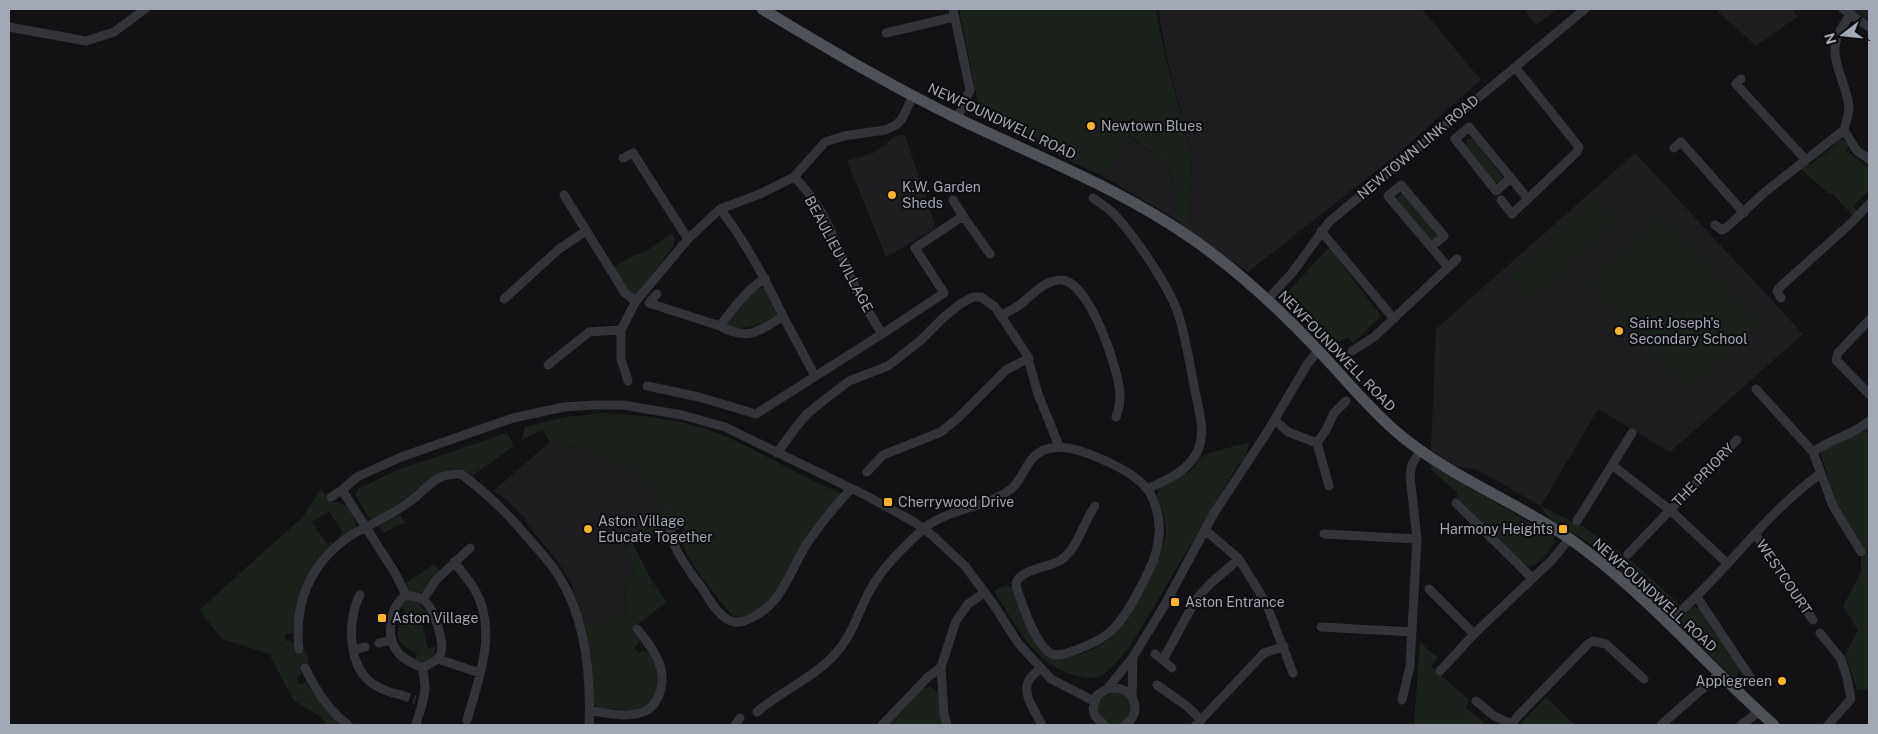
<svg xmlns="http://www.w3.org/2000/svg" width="1878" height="734" viewBox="0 0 1878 734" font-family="'Public Sans',sans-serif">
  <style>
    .built { fill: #1e1e21 }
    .green { fill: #1a221b }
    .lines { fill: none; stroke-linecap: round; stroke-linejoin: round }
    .minor-tunnel { stroke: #2f3034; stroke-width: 9; stroke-dasharray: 9 4.5; stroke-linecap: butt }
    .minor { stroke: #333439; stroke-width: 9 }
    .major { stroke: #4f5158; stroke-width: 11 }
    .poi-dot { fill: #fbb423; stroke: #0d0d0f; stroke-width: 2 }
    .labels { text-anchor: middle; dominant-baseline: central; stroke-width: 4; stroke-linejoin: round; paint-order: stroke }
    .street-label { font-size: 14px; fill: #a3a8b5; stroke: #0d0d0f }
    .poi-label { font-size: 14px; fill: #a3a8b5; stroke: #0d0d0f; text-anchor: start }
  </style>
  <rect width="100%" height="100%" fill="#121214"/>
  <path class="built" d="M1158 9H1422L1481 80 1394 157 1248 272 1189 231 1192 155 1166 54Z
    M1524 9H1558L1536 25Z
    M1715 9H1793L1797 17 1756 46Z
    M1852 9H1869V22V21Z
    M1127 134 1171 167 1177 220 1106 178Z
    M905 135 936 228 886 257 847 161 873 153 896 136Z
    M1635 153 1803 334 1670 452 1598 409 1541 506 1478 470 1456 466 1431 450 1436 329Z
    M550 442 584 450 617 464 630 466 645 482 665 512 624 546 634 572 624 583 626 614 592 626 587 625 571 583 558 562 526 523 525 518 507 500 493 491Z"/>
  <path class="green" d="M959 9H1156L1165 55 1192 155 1189 231 1177 220 1171 167 1128 134 1106 178 981 118Z
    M1840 138 1850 145 1846 150 1869 168V190L1854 206 1857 211 1853 216 1832 193H1828L1799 167 1807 161 1810 165 1834 146 1832 141Z
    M1467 139H1472L1476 142 1502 176V182L1495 183 1466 148Z
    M1403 194 1407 197 1437 233 1438 238 1434 241H1430L1397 202 1396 198Z
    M1597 196 1618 222 1574 259 1553 233Z
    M1661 215 1761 323 1689 391 1588 284Z
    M672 233 675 240 673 244 674 246 635 296 628 294 612 268 635 255 645 252Z
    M1554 238 1575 263 1530 301 1509 276Z
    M1329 247 1381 316 1353 343 1348 337 1331 347 1283 297Z
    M757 288H765L777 315C757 326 748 330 725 327L733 315Z
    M604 413C638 415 673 418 706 429 735 439 761 454 788 468 805 477 823 485 840 493L839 499 770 604 744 618H738L732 615C713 591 688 565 679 535L684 528 679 518 665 526 666 529 633 544 652 581 667 602 640 622 632 631 639 639 638 644 634 647 638 653 642 650 649 652C659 666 664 699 644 708 635 712 626 710 617 709 609 709 600 710 594 704L590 657 571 592 574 590 587 625 589 626 616 615 626 614 624 583 634 572 624 547 665 512 645 482 630 466 617 464 584 450 550 442 542 430 522 440 525 427 565 417Z
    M1869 426V690L1857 689 1845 655 1858 630 1843 606 1861 572V544L1837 505 1821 455 1823 449 1864 431Z
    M507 433 514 446 472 476C448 455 423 486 404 499 394 507 382 515 370 519L355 495 358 489 397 470Z
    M1250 442C1246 451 1248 460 1238 465L1136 637C1128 648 1112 671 1100 676 1092 680 1082 677 1074 675 1034 664 1014 623 994 591L1006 585 1013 589 1040 650C1042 652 1046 655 1049 656 1068 661 1096 651 1110 638 1128 621 1166 554 1166 530 1166 519 1160 507 1157 496 1159 479 1181 479 1192 469 1196 466 1198 460 1201 457 1206 453 1242 444 1250 442Z
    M1432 465 1554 537 1555 542C1546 554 1542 567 1525 566L1456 496 1458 493 1431 470Z
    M320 489 331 502C344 499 356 515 356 527L341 538 338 537 343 533 329 511 312 522 327 544 332 541V544C315 562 304 581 297 605 295 614 296 625 292 633L285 634 286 641H291L295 645 296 652 306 651 309 662 300 665C303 671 302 674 297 678L299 684 306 683 327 711 342 725H327L320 716 294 701 269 654 222 639 199 610 303 517Z
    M1541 506 1585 528 1627 557 1679 604 1671 610 1664 611C1636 585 1605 552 1572 532 1560 525 1546 520 1541 506Z
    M400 515 406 523 397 526 384 533 379 526Z
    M434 564 439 571C429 581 418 610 405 584Z
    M408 599 417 602 427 612 420 615 428 648 436 647 434 655 423 663 415 660 417 653C395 644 393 632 406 612L401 607Z
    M1692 607H1700L1739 669 1736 680 1682 628C1677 618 1685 614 1692 607Z
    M1420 642 1438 658 1431 666 1470 701 1465 707 1484 723 1481 725H1414Z
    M931 687C944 694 942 712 944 725H887L922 688Z
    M1097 708a17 17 0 1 1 34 0a17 17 0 1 1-34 0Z
    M1546 697 1575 725H1525L1521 723Z"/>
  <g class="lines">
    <path class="minor-tunnel" d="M401 695 415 700"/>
    <path class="minor" d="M953 9 970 90 957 118
      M1843 9 1869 27
      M9 27 86 41 114 32 145 9
      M886 33 954 17
      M1741 79 1736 84 1805 159
      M1844 130 1857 151 1869 159
      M1674 148 1681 142 1744 213
      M623 158 633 153 688 239
      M794 177C825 206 838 249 855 287 862 303 873 318 882 334L944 293 915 248 963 216 990 254
      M1511 178 1496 191 1455 139 1469 127 1528 199
      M564 195 625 293 636 301
      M1093 198C1100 203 1108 208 1114 214 1136 238 1167 283 1178 313 1186 338 1190 365 1195 391 1199 411 1207 436 1196 454 1185 473 1166 480 1147 489
      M953 200 963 216
      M1501 200 1512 214 1577 152 1579 147 1515 67
      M720 209C746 242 765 278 783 316 759 332 747 341 720 326 733 308 746 291 765 278
      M1715 225 1722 230 1726 228 1765 192 1844 130C1846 122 1849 115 1849 107 1847 84 1829 60 1837 37 1840 29 1846 21 1851 14
      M1321 231 1394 319
      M1431 247 1444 236 1401 185 1388 196 1448 267
      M657 294 649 303 720 326
      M1781 298 1777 291 1779 288 1850 224 1869 204
      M504 299 559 249 586 231
      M1267 300 1292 273 1329 222 1585 9
      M1002 315C1009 311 1016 308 1022 303 1033 294 1045 280 1061 280 1089 280 1121 373 1120 398 1120 404 1118 411 1116 417
      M783 316 815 376
      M1869 320 1838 353 1836 360 1869 394
      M1352 351 1374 337 1457 259
      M548 365 589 332 621 330
      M628 381 621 359V330L636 301 688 239 720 209 760 194 794 177 825 142 844 136 885 130 896 125 902 119 913 96
      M647 386 699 397 756 414 882 334
      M1756 389 1813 452 1833 506 1861 552
      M1275 420 1288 432 1317 443 1326 430 1334 413 1346 401
      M1317 443 1329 486
      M1813 452C1831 439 1853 435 1869 421
      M777 453 796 427 807 414 823 401 849 381 888 366 921 340 943 318 960 304 973 297H981L995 307 1027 355 1038 394 1059 446
      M1612 465 1670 510 1727 563
      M867 472 883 455 941 432 958 418 1006 370 1029 358
      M342 490 395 573 406 595
      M331 497 342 490 357 477 401 457 513 418 564 407 593 405H623L682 415 725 427 867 496 914 522 933 536 965 566 994 605 1018 643 1051 679 1094 701
      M1456 503 1532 578
      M1577 521 1632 433
      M676 525 671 528C668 543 692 575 702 588 709 599 720 620 735 622 742 623 748 620 753 617 784 602 790 569 808 542 821 523 835 506 851 489
      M1324 534 1417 539
      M1756 535 1813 620
      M1628 554 1737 440
      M1239 559 1266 603 1293 673
      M454 562C461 571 469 580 475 590 498 631 479 678 467 720
      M1429 589 1474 634
      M360 595C347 619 347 666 373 684 381 689 391 693 401 695
      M406 595C412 596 420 597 425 601 434 609 447 647 439 657 435 662 427 665 422 668
      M406 595C390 606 386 634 396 650 402 659 413 663 422 668
      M1697 597 1752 680
      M423 599 437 579 470 548
      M1667 623C1722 578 1763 515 1820 474
      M1321 627 1412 632
      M1820 633 1841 659 1847 678 1851 699 1828 725
      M379 643 391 640
      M299 649C293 595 317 551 366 527 380 520 396 512 409 502 429 488 433 473 461 474 483 490 504 510 522 531 535 546 550 561 560 578 586 621 591 676 589 725
      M354 650 365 647
      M1155 654 1163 660
      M438 659 480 673
      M941 667 956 621 968 604 985 592
      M305 668C316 690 328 710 348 725
      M1041 668C1037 671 1032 675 1029 680 1021 693 1036 713 1042 725
      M1172 668 1163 660 1196 599 1212 582 1239 559 1205 530
      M1440 671 1474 634 1552 560 1569 539
      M1157 685 1188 707 1201 720
      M1107 689C1131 682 1146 711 1125 725
      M1132 697 1133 657
      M1402 700 1410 666 1417 539 1410 476 1412 464 1420 451
      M1476 701 1494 716 1512 724
      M589 711C605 712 624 718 640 713 648 711 654 706 657 699 671 673 654 649 637 629
      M757 712C781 691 814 678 836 653 854 633 859 608 873 585 885 565 905 546 922 530 947 508 985 509 1011 489 1021 481 1024 468 1032 459 1051 436 1086 452 1108 462 1121 468 1139 478 1148 490 1152 495 1154 502 1156 508 1166 539 1152 567 1137 594 1130 607 1121 623 1109 633 1100 640 1087 646 1076 650 1069 652 1059 657 1052 654 1035 645 1022 604 1016 586 1016 569 1049 568 1061 560 1078 548 1083 523 1095 506
      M416 725C422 702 429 692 422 668
      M735 725 740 718
      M882 725 927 678 941 667 944 714 947 725
      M1104 725 1095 716 1093 709 1097 695 1107 689 1133 657 1164 606 1214 513 1266 434 1308 363 1319 350
      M1196 725 1264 653 1284 646
      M1512 725 1516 718 1588 644 1593 641 1606 644 1644 679
      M1661 725 1719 674
      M1741 725 1759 712"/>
    <path class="major" d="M762 9C829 49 895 89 965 122 1043 159 1123 190 1194 240 1238 271 1279 309 1316 348 1344 377 1368 408 1399 434 1450 477 1515 501 1570 539 1644 591 1706 665 1774 725"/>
  </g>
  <g class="poi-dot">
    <circle cx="1091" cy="126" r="5"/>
    <circle cx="892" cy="195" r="5"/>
    <circle cx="1619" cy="331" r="5"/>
    <rect x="883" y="497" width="10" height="10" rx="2.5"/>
    <circle cx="588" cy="529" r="5"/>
    <rect x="1558" y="524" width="10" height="10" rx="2.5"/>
    <rect x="1170" y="597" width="10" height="10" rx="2.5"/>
    <rect x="377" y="613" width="10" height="10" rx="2.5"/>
    <circle cx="1782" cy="681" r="5"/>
  </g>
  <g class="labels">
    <g class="street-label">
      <text transform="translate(1002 121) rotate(25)">NEWFOUNDWELL ROAD</text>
      <text transform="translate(1418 147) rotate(-40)">NEWTOWN LINK ROAD</text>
      <text transform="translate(839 254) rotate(62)">BEAULIEU VILLAGE</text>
      <text transform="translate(1337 351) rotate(46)">NEWFOUNDWELL ROAD</text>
      <text transform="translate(1703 475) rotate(-46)">THE PRIORY</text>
      <text transform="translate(1784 577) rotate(56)">WESTCOURT</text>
      <text transform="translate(1655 595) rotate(42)">NEWFOUNDWELL ROAD</text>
    </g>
    <g class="poi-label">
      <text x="1101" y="126">Newtown Blues</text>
      <text x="902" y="187">K.W. Garden<tspan x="902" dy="16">Sheds</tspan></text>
      <text x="1629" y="323">Saint Joseph's<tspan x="1629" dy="16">Secondary School</tspan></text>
      <text x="898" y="502">Cherrywood Drive</text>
      <text x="598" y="521">Aston Village<tspan x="598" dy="16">Educate Together</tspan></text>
      <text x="1553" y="529" text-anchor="end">Harmony Heights</text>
      <text x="1185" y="602">Aston Entrance</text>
      <text x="392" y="618">Aston Village</text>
      <text x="1772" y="681" text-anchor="end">Applegreen</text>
    </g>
  </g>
  <rect width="1878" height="734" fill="none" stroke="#a3a8b5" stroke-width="20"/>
  <g transform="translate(1843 35) rotate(254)" stroke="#0d0d0f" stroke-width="4" paint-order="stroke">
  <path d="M0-4L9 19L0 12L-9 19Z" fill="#a3a8b5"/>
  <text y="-8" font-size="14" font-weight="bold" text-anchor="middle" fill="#a3a8b5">N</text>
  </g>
</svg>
